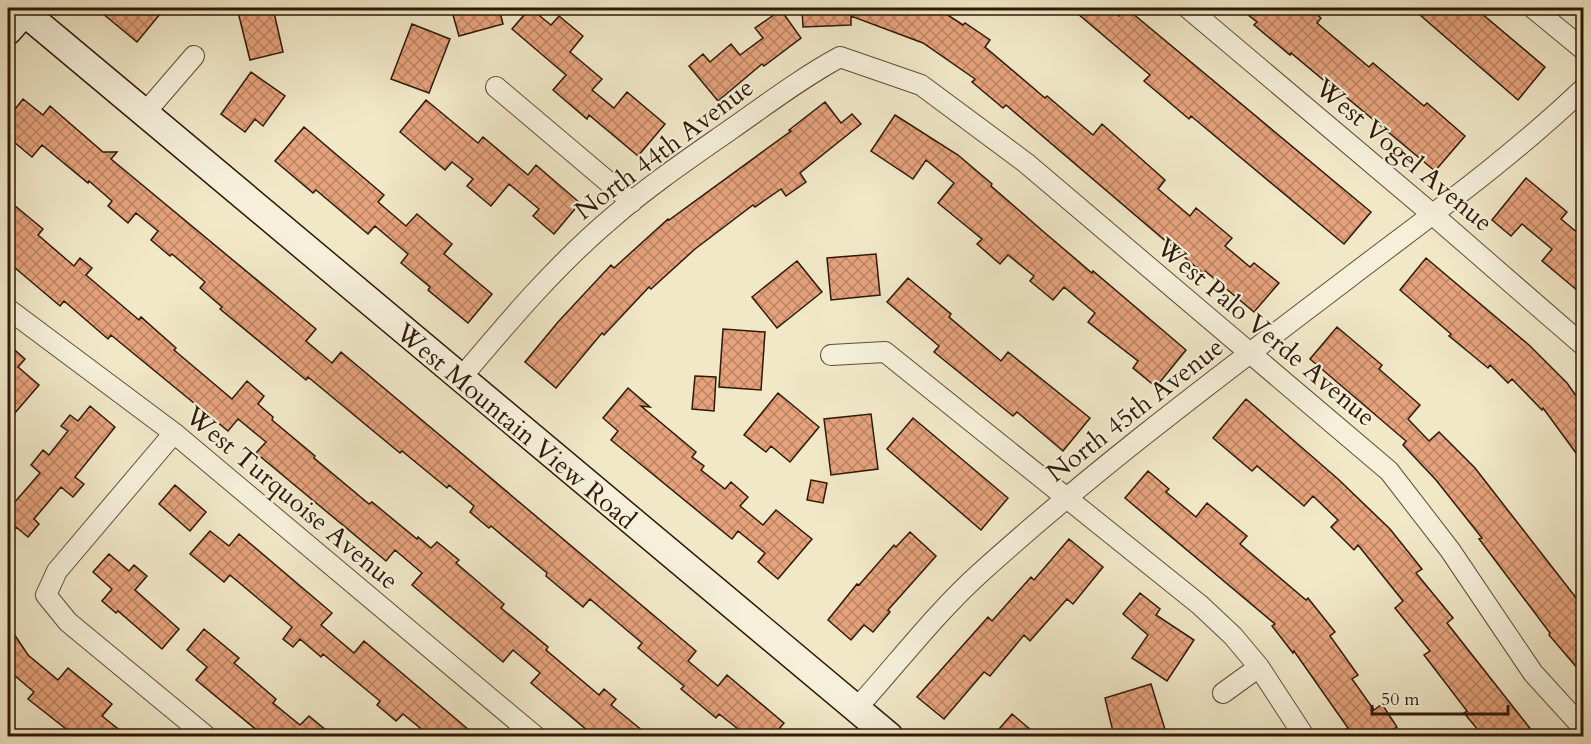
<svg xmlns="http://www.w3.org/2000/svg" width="1591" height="744" viewBox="0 0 1591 744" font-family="Cardo,serif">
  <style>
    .building { fill: url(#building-cross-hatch); stroke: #2f1907; stroke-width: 1.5 }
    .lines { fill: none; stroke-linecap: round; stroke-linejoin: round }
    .street-casing { stroke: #604d37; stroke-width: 22 }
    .secondary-casing { stroke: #2f1907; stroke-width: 30 }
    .street { stroke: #f6f0db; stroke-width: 20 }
    .secondary { stroke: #f6f0db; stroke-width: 27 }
    .labels { text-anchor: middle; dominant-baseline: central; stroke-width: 4.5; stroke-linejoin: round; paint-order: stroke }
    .street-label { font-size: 26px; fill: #2f1907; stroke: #f6f0db }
  </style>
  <defs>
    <pattern id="building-cross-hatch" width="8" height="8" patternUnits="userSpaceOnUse" patternTransform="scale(1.5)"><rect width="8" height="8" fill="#e5a27c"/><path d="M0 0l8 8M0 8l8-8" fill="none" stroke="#ba8364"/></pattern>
  </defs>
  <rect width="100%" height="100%" fill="#f1e8c8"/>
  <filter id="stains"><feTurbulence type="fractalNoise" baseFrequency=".00333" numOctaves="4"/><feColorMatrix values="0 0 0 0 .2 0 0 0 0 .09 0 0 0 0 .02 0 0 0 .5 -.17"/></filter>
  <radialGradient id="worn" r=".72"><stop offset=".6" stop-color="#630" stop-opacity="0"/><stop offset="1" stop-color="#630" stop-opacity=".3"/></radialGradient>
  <path class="building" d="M96 8H165L137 42Z
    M257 8H273L283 52 250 60 238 12Z
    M451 8H499L503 24 459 36Z
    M530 8 551 25 559 16 583 36 570 52 602 79 592 90 614 108 627 92 665 124 638 156 589 115 587 119 553 90 566 75 512 29Z
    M802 8H937L963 25 965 23 990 40 985 47 1045 98 1047 96 1093 135 1102 124 1165 180 1158 189 1190 216 1196 208 1232 238 1225 246 1250 267 1254 263 1279 283 1254 312 1205 271 1203 273 1006 105 1003 108 972 82 975 79 923 43 851 16V25L803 27Z
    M1071 8H1109L1119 16 1126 8 1371 212 1344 244 1191 116 1189 119 1144 81 1150 75Z
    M1239 8H1309L1321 18 1317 23 1369 67 1373 63 1424 106 1427 103 1465 136 1435 171 1334 87 1333 88 1291 53 1290 55 1254 25 1257 22Z
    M1412 8H1475L1545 67 1518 100Z
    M781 10 801 38 764 66 762 64 718 101 689 66 703 54 710 62 731 44 740 55 763 38 755 28Z
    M412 24 450 39 429 93 391 79Z
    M251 72 285 96 263 126 255 119 245 132 221 114Z
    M23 99 43 115 50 106 103 152H117L111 159 316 329 306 341 332 363 341 352 696 651 688 661 718 686 727 675 784 723 773 736H747L719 714 716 718 681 689 684 686 638 648 642 643 590 599 583 607 546 576 547 573 491 526 489 528 470 512 474 506 449 485 447 488 402 451 400 453 308 377 306 380 220 309 222 307 200 288 205 282 172 254 170 256 151 240 158 231 136 213 128 223 108 206 112 201 89 181 88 183 42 145 32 157 8 137V118Z
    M426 100 478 143 483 137 528 175 536 165 580 203 554 234 533 216 539 209 509 184 491 206 467 186 473 179 452 162 445 170 400 132Z
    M825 102 841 123 852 114 861 124 800 173 806 182 786 196 781 189 755 207 753 205 695 249 651 289 649 287 604 335 602 333 556 388 525 362 558 322 611 265 614 268 668 219 669 220 791 131 789 130Z
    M895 115 958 155 992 184 991 186 1045 233 1092 273 1093 271 1186 350 1156 387 1133 368 1138 361 1088 322 1095 313 1064 287 1053 300 1030 281 1034 276 1008 255 1000 264 977 244 982 239 938 203 954 183 926 160 913 179 871 151Z
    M304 127 384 195 378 202 406 226 417 214 452 244 444 254 492 294 468 323 428 290 430 287 401 263 408 254 375 226 368 234 316 190 313 193 275 161Z
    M1526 178 1567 212 1561 219 1584 238V296L1542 261 1552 249 1522 224 1511 236 1492 220Z
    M8 200 43 229 38 235 74 266 80 258 92 268 86 275 139 320 141 317 176 348 174 350 232 399 247 381 264 396 258 404 273 417 272 420 315 456 314 458 369 504 372 502 417 539 418 537 431 548 437 542 459 560 456 563 504 604 501 608 548 647 546 650 599 695 604 689 616 699 611 705 649 736H594L531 683 540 673 513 650 503 662 412 585 422 573 395 550 386 561 256 453 266 442 238 419 228 431 111 335 108 339 64 301 60 306 8 262Z
    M876 254 880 295 831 300 827 258Z
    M1426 258 1529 345 1567 383 1584 407V464L1543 408 1542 410 1512 379 1508 383 1490 365 1488 368 1449 336 1451 334 1400 290Z
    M797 261 822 292 777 328 752 297Z
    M908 278 951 314 949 317 1001 361 1008 352 1090 418 1063 451 1017 412 1013 416 934 352 939 346 887 302Z
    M1337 327 1382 365 1379 369 1420 405 1408 419 1429 441 1439 432 1475 468 1584 608V676L1549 635 1550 633 1479 539 1482 538 1436 480 1403 445 1406 441 1310 359Z
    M723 329 765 332 761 390 719 387Z
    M8 344 25 359 18 367 39 385 8 421Z
    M695 376 716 377 714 411 692 409Z
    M628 388 650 407 641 406 696 452 692 457 704 466 701 470 725 489 731 482 748 497 740 506 763 525 776 510 812 539 778 579 758 562 765 553 738 531 732 539 611 440 618 431 603 418Z
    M778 393 819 427 790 462 771 446 766 452 744 435Z
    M1246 399 1338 479 1390 529 1422 569 1416 573 1453 618 1447 623 1536 736H1483L1464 713 1467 711 1424 655 1430 651 1395 608 1403 601 1358 545 1354 550 1331 527 1338 520 1313 496 1304 506 1257 466 1252 471 1213 438Z
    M90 406 115 427 75 477 84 484 73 497 61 487 34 519 39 524 28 537 16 527 8 537V497L14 503 40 473 31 465 43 450 49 455 68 431 61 426 70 415 78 421Z
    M871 414 878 469 831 475 824 419Z
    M913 418 1008 498 981 530 887 449Z
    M1148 471 1169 489 1166 492 1196 517 1207 503 1247 536 1240 544 1306 600 1308 598 1335 632 1330 636 1358 675 1352 679 1374 710 1382 704 1397 727 1383 736H1335L1348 728 1294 651 1293 653 1272 626 1275 624 1125 498Z
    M811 480 827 483 823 503 807 500Z
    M175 485 206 512 190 531 159 504Z
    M210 531 229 546 239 534 332 613 321 625 354 653 364 641 476 736H430L403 714 396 721 377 705 380 701 323 654 321 657 300 639 293 647 283 639 292 627 230 575 224 582 190 554Z
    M910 532 936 556 888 610 890 612 873 632 864 625 851 640 828 620 857 584 859 585 894 545 896 547Z
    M1069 539 1103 567 1073 604 1067 599 1030 641 1024 635 990 676 984 672 944 719 917 697 988 617 992 621 1031 577 1034 580Z
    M109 554 129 571 134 565 147 576 135 590 179 629 162 649 118 611 116 613 102 601 112 589 93 572Z
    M1140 593 1160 609 1156 615 1194 640 1167 681 1132 658 1148 635 1123 614Z
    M8 625 28 655 58 680 68 668 112 704 102 716 127 736H75L28 699 34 692 8 670Z
    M204 629 239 658 234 663 276 699 273 703 300 725 309 716 333 736H264L196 680 207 667 187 650Z
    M1151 684 1167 736H1114L1105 698Z
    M1012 714 1038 736H993Z"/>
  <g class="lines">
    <g class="street-casing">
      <path id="street" d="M1188 8 1432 214 1584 346
        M1533 8 1584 50
        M496 87 632 202
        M144 114 194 56
        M8 309 174 433 535 736
        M831 355 885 352 1200 605 1233 636 1259 667 1304 736
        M460 379C508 322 556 265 613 217 650 185 690 158 730 130 766 105 801 78 840 57L921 85 1026 163 1389 471 1450 550 1533 673 1584 729
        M174 433 57 571 46 595 68 622 206 736
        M1223 693 1259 667
        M856 709C897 664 934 615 979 574 1097 467 1225 372 1351 276 1430 216 1512 157 1584 88"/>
    </g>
    <g class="secondary-casing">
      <path id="secondary" d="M24 12 889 736
        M8 31 28 8"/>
    </g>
    <use href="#street" class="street"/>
    <use href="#secondary" class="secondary"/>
  </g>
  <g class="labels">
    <g class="street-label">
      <text transform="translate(664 149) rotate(-37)">North 44th Avenue</text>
      <text transform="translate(1404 155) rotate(40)">West Vogel Avenue</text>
      <text transform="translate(1266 332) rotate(40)">West Palo Verde Avenue</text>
      <text transform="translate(1135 410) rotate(-38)">North 45th Avenue</text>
      <text transform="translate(516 426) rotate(40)">West Mountain View Road</text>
      <text transform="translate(292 498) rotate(40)">West Turquoise Avenue</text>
    </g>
  </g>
  <rect width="1591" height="744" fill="none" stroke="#f1e8c8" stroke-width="30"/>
  <rect x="9" y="9" width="1573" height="726" fill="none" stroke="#2f1907" stroke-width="3"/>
  <rect x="15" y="15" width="1561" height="714" fill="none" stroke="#2f1907" stroke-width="1.5"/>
  <path d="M1372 705v9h136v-9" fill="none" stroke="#2f1907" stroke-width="3"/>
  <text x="1381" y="705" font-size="18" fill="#2f1907" stroke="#f6f0db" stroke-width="4.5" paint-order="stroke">50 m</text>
  <rect width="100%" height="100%" filter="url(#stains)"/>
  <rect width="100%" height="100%" fill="url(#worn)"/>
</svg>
